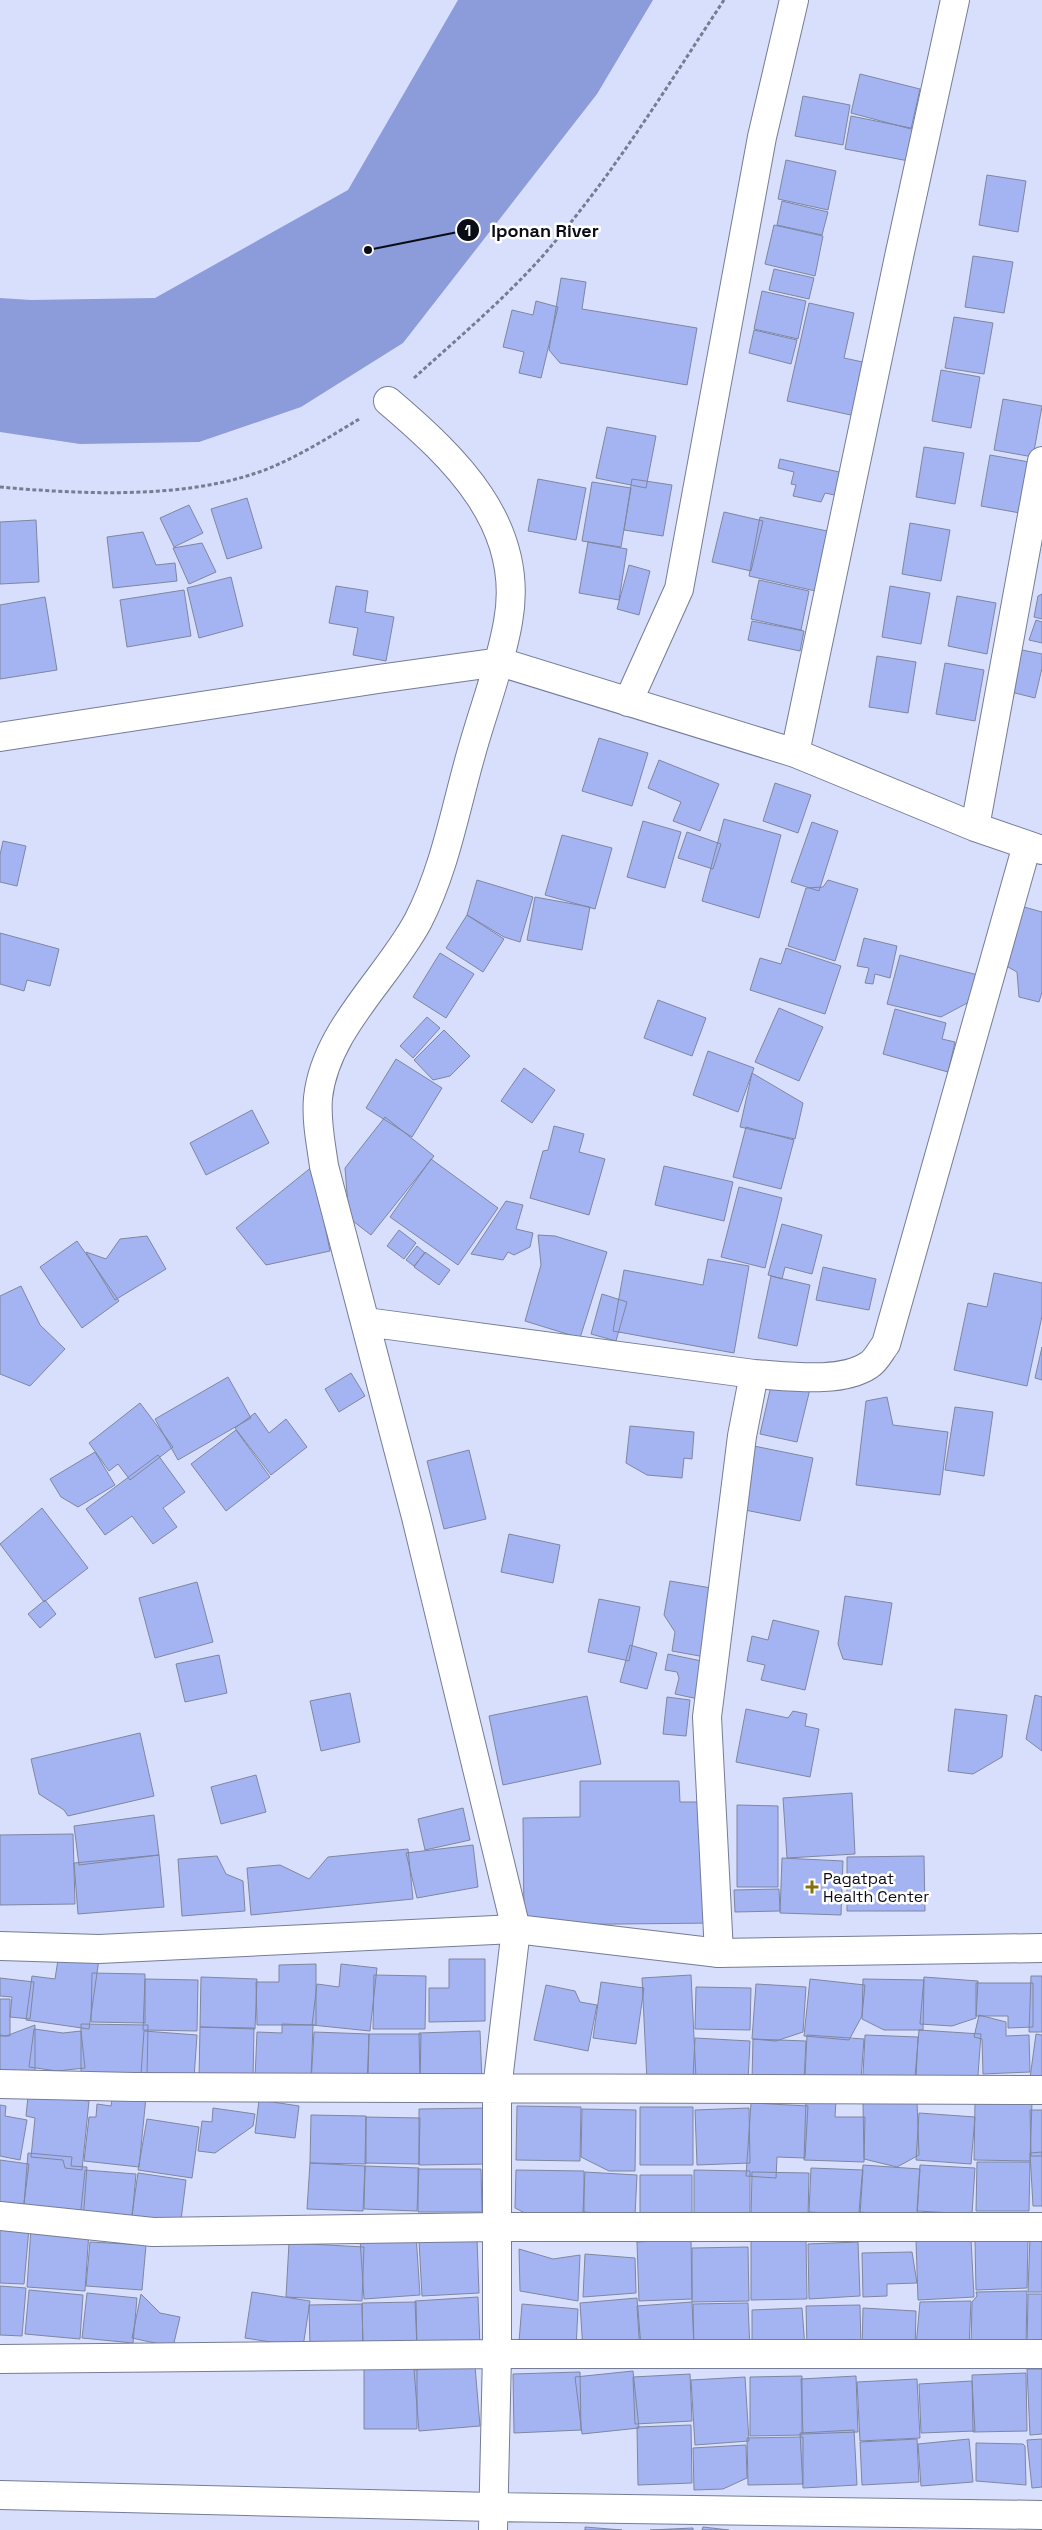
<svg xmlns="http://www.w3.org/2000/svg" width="1042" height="2530" viewBox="0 0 1042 2530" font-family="'Space Grotesk',sans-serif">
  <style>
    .water { fill: #8c9bd9 }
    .building { fill: #a4b4f3; stroke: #7f86a0 }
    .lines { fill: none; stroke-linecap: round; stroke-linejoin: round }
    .minor-casing { stroke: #757c96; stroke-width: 30 }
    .tertiary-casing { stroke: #757c96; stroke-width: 30 }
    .path { stroke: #777c91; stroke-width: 3; stroke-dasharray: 4 2.5; stroke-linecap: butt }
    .minor { stroke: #fff; stroke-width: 28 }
    .tertiary { stroke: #fff; stroke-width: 28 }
    .poi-dot { fill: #887010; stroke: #fff; stroke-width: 2 }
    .labels { text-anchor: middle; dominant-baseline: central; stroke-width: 5; stroke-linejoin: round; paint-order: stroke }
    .poi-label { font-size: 16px; fill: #0a0c16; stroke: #fff; text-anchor: start }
    .leader { fill: none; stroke: #0a0c16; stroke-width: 2 }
    .callout-dot { fill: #0a0c16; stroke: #fff; stroke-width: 2 }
    .mark-label { font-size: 15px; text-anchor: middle; font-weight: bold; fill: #fff }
    .callout-label { font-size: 18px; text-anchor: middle; font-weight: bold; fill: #0a0c16; stroke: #fff; stroke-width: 5; stroke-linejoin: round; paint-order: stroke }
  </style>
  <rect width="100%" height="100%" fill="#d7dffc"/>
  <path class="water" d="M458 0H653L597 94 403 343 301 407 199 442 80 444 0 432V298L31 300 155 298 348 190Z"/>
  <path class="building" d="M860 74 920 89 911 129 851 113Z
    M803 96 850 105 843 145 795 136Z
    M851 116 921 130 914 162 845 149Z
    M786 160 836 171 828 210 778 199Z
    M987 175 1026 181 1018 232 979 225Z
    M782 201 828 212 822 235 777 225Z
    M774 225 823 236 815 276 765 264Z
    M973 256 1013 262 1004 313 965 307Z
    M774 269 814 278 809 299 769 290Z
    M561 278 586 282 582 309 697 328 687 385 560 363 549 350Z
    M762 291 806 301 798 339 754 329Z
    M536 301 558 307 541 378 519 373 524 352 503 347 512 310 533 315Z
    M809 303 854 313 844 358 872 364 860 417 787 401Z
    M954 317 993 323 984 374 945 368Z
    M754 330 797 340 791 364 749 353Z
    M941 370 980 377 971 428 932 421Z
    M1003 399 1042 406 1033 457 994 450Z
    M607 427 656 436 646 488 596 478Z
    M924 447 964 453 955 504 916 497Z
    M990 455 1029 462 1020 513 981 506Z
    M780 459 844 473 839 496 825 493 821 502 793 496 796 485 791 484 794 472 778 468Z
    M538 479 586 488 576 540 528 531Z
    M632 479 672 485 663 536 624 530Z
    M592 482 631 488 621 547 582 541Z
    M247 498 262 548 227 559 211 509Z
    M189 505 203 533 174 547 160 518Z
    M724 512 763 521 751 571 712 562Z
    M760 517 832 532 820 592 749 576Z
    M36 520 39 582 0 584V522Z
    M910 523 950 530 941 581 902 574Z
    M143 532 156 565 175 563 177 581 113 588 107 537Z
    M588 542 627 549 619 600 579 593Z
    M202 543 216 572 189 584 173 548Z
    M629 565 650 571 639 615 617 609Z
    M231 577 243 626 199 638 187 588Z
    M759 580 809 591 801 630 751 619Z
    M336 586 368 591 365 612 394 617 386 661 353 655 358 628 329 623Z
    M890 586 930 593 921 644 882 637Z
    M184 590 191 636 127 647 120 600Z
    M1042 594V619L1034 617 1038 596Z
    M957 596 996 603 987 654 948 646Z
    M45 597 57 670 0 679V605Z
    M1036 620 1042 622V643L1029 640Z
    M752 621 804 631 800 651 748 640Z
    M1012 648 1042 654V668L1035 698 1003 690Z
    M877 656 916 662 908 713 869 707Z
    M945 663 984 670 975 721 936 714Z
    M599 738 648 753 632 806 582 791Z
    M659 760 719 784 700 831 673 821 681 802 648 788Z
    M775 783 811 795 798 833 763 821Z
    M724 819 781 835 759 918 702 901Z
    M643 821 681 832 665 888 627 877Z
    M812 822 838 831 819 891 791 882Z
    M687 832 721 844 713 869 678 858Z
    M562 835 612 848 595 909 545 895Z
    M3 841 26 846 17 886 0 882V855Z
    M477 880 533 897 520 942 504 937 467 915Z
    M828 880 858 889 835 961 788 946 806 888 823 887Z
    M535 897 590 907 582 950 527 940Z
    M1017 905 1042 912V992L1039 1002 1019 997 1017 972 1001 963Z
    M467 915 504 939 483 972 446 948Z
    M0 933 59 949 50 986 27 980 24 991 0 984Z
    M864 938 897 946 890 978 875 974 873 984 865 983 869 968 857 966Z
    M786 948 841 966 825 1014 750 990 760 958 781 964Z
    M440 953 474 974 446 1018 413 997Z
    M900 955 978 975 971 1001 941 1017 887 1004Z
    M658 1000 706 1018 692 1056 644 1038Z
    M779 1008 823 1027 799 1081 755 1062Z
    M895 1009 946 1023 942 1039 955 1042 948 1072 883 1054Z
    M427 1017 440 1028 413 1058 400 1046Z
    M444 1030 470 1056 450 1076 433 1080 414 1060Z
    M708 1051 754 1068 738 1112 693 1095Z
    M396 1059 442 1088 412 1137 366 1108Z
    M524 1068 555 1090 532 1123 501 1101Z
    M752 1073 803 1103 795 1139 740 1127Z
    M252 1110 269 1143 206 1175 190 1143Z
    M385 1117 434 1156 371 1235 349 1218 345 1168Z
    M554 1126 584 1134 579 1152 605 1159 589 1215 530 1198 543 1151 548 1150Z
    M746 1127 794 1140 781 1189 733 1177Z
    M431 1159 498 1208 458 1265 390 1217Z
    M313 1166 330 1251 266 1265 236 1228Z
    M664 1166 733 1182 724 1221 655 1205Z
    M739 1187 782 1198 765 1268 721 1257Z
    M506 1201 523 1205 516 1229 533 1233 530 1247 514 1255 508 1252 503 1260 471 1254Z
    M782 1224 822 1235 812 1274 785 1267 782 1279 768 1275Z
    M399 1230 416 1243 404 1259 387 1246Z
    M538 1235 555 1236 607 1252 580 1338 525 1321 541 1265Z
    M147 1236 166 1269 115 1300 86 1252 106 1259 120 1239Z
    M77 1241 119 1301 82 1328 40 1267Z
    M417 1246 425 1253 414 1266 406 1260Z
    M425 1252 450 1270 439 1285 414 1267Z
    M708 1259 749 1266 734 1353 613 1331 624 1270 703 1285Z
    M823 1267 876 1279 869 1310 816 1300Z
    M994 1273 1042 1283V1316L1027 1386 954 1370 968 1303 987 1307Z
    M771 1276 810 1285 797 1346 758 1338Z
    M21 1286 40 1325 65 1349 30 1386 0 1374V1296Z
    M602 1294 627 1302 616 1341 591 1334Z
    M1042 1347V1380L1035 1378Z
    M351 1373 365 1396 339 1412 325 1389Z
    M228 1377 251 1418 178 1460 155 1419Z
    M773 1377 811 1385 797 1442 760 1434Z
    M887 1397 893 1425 948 1432 940 1495 856 1485 866 1401Z
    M140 1403 173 1447 130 1480 118 1464 109 1471 89 1443Z
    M955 1407 993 1412 984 1476 945 1470Z
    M255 1413 269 1433 286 1419 307 1447 271 1475 235 1428Z
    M630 1426 694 1432 692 1459 684 1458 682 1478 647 1475 626 1463Z
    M236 1430 270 1477 226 1511 191 1464Z
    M754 1446 813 1458 800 1521 740 1509Z
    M469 1450 486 1519 444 1529 427 1461Z
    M95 1452 115 1485 78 1507 61 1497 50 1479Z
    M158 1455 185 1492 163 1508 177 1527 153 1544 132 1516 105 1535 86 1509Z
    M42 1508 88 1568 44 1602 0 1544Z
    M509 1534 560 1545 553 1583 501 1572Z
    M670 1581 717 1589 705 1657 672 1651 675 1632 664 1615Z
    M197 1582 213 1642 155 1658 139 1598Z
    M845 1596 892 1603 882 1665 843 1659 838 1644Z
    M599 1599 640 1607 629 1661 588 1652Z
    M45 1600 56 1614 40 1628 28 1614Z
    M773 1620 819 1631 805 1690 761 1680 765 1665 747 1661 752 1636 768 1640Z
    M630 1645 657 1653 647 1689 620 1682Z
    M668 1654 711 1663 703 1700 675 1694 679 1678 677 1672 665 1670Z
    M219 1655 227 1693 185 1702 176 1664Z
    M350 1693 360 1742 321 1751 310 1701Z
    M1035 1695 1042 1697V1751L1026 1739Z
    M587 1696 601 1764 503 1785 489 1716Z
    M667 1697 690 1700 686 1736 663 1734Z
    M746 1709 788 1718 793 1711 807 1714 805 1726 819 1729 810 1777 736 1762Z
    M955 1709 1007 1715 1002 1757 973 1774 948 1771Z
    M140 1733 154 1796 68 1816 64 1810 39 1794 31 1759Z
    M256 1775 266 1812 221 1824 211 1787Z
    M580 1781H679L680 1802H714L715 1923 524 1925 523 1818 580 1817Z
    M852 1793 855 1854 787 1858 783 1798Z
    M737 1805 778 1806V1887H737Z
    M463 1808 470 1840 425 1850 418 1819Z
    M154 1815 159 1855 79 1865 74 1826Z
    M73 1834 75 1904 0 1905V1835Z
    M473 1845 478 1887 417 1898 406 1853Z
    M408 1849 413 1899 251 1915 247 1868 280 1865 309 1879 328 1857Z
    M159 1855 164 1907 78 1914 74 1863Z
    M217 1856 226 1874 243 1881 245 1911 182 1916 178 1859Z
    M924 1856 925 1911H847V1857Z
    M782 1858 843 1861 841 1915 780 1913Z
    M779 1889 780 1911 735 1912 734 1890Z
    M59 1953 99 1959 89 2029 26 2020 32 1976 55 1979Z
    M449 1959H485V2021L429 2022V1988H449Z
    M316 1964V2025H257L256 1982H279V1965Z
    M341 1964 377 1968 370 2031 312 2025 317 1984 339 1987Z
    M92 1973 145 1974V2023L91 2022Z
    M374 1975 426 1976 425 2029H373Z
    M691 1975 696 2078 647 2081 642 1978Z
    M1031 1976H1042V2032H1029Z
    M201 1977 257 1979 255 2029 200 2027Z
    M924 1977 978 1981 976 2018 952 2026 920 2024Z
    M0 1978 34 1982 30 2019 10 2017 12 1997 0 1996Z
    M145 1979 198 1980 197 2031 143 2030Z
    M810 1979 865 1985 862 2016 849 2040 804 2036Z
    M863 1979 924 1980 923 2030H884L862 2019Z
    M601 1982 644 1988 636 2044 593 2038Z
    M976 1983H1033V2027L1008 2028V2016H976Z
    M756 1984 806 1987 803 2032 776 2041 752 2039Z
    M546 1985 575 1991 580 2002 597 2005 588 2051 534 2040Z
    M696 1987 751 1988 750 2030 695 2029Z
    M0 1999H10V2036H0Z
    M979 2015 1006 2022V2036L1029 2035 1030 2072 983 2074 982 2039 974 2037Z
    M81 2024 148 2025 147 2077H81Z
    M282 2024 313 2025 311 2079 255 2078 257 2032 282 2033Z
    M35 2025V2072L0 2073V2035L6 2036Z
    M200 2027 254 2028 253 2080 199 2079Z
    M34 2029 63 2033 81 2031 85 2068 57 2071 29 2067Z
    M919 2030 981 2034 978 2075 966 2080 915 2077Z
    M144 2031 197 2035 194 2078 141 2074Z
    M480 2031 482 2082 420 2084 419 2033Z
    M314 2032 369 2034 367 2085 311 2083Z
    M369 2034H421L420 2081 368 2080Z
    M1036 2034 1042 2035V2079L1030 2078Z
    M807 2035 864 2039 861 2079 805 2076Z
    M865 2035 918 2037 916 2078 863 2075Z
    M695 2038 750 2041 748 2081 693 2078Z
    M753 2039 806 2041 804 2081 752 2079Z
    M113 2093 146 2097 139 2167 84 2161 89 2117H96L97 2104 111 2106Z
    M28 2096 89 2101 82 2170 65 2168 63 2160 31 2157 35 2118 26 2116Z
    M806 2099 836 2100 835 2117H865L864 2162 804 2160Z
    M259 2100 299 2106 295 2138 255 2133Z
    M917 2102 919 2155 897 2167 864 2159 863 2103Z
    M975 2102H1032L1030 2161 974 2160Z
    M751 2103 808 2106 805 2158 777 2157 776 2178 746 2176Z
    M0 2105 6 2106 5 2116 27 2120 20 2160 0 2156Z
    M517 2106 581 2107 580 2161 516 2160Z
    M640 2107H693V2165H640Z
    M213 2108 255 2114 253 2126 215 2153 198 2151 202 2121 212 2122Z
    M489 2108V2164L419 2165V2109Z
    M749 2108 750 2163 697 2165 695 2110Z
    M582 2109 636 2110 635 2171H609L581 2157Z
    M1030 2110H1042V2156H1031Z
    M919 2113 975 2117 971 2164 916 2160Z
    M311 2115 366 2116V2164L310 2163Z
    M366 2117 420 2118 419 2164 365 2163Z
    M147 2119 199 2127 192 2178 138 2170Z
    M1042 2152V2206H1033L1030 2153Z
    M28 2153 72 2157 71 2166 87 2167 83 2221 23 2217Z
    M0 2160 29 2164 22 2219 0 2216Z
    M977 2162H1030L1029 2211H976Z
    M310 2163 365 2166 363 2211 307 2209Z
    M863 2165 920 2169 917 2216 859 2212Z
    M920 2165 975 2168 972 2214 917 2211Z
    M365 2166 419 2168 417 2211 364 2209Z
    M811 2168 863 2170 860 2215 809 2212Z
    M418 2169H481L482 2212H418Z
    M85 2170 136 2174 131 2230 80 2219Z
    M516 2170 584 2171V2219L535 2218 515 2208Z
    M694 2170 750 2171V2214H694Z
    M585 2172 637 2175 635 2215 583 2212Z
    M752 2172 809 2173 808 2218H751Z
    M138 2173 186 2180 179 2236 130 2228Z
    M640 2175H692V2214L640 2213Z
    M0 2226 29 2228 24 2284 0 2283Z
    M31 2228 89 2231 85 2291 27 2287Z
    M416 2235 420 2295 364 2299 360 2239Z
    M1030 2237H1042V2292H1028Z
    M806 2238 807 2299 751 2300V2239Z
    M477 2239 479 2293 422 2296 419 2241Z
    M691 2239 692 2299 639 2301 637 2242Z
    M971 2239 974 2297 918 2300 916 2241Z
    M1028 2239 1027 2288 976 2290 975 2241Z
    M90 2242 146 2245 142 2290 86 2286Z
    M858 2242 860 2296 809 2299 808 2244Z
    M289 2243 364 2247 362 2301 286 2297Z
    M748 2247 749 2301 692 2302V2248Z
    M519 2249 553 2259 580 2255 578 2301 520 2291Z
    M912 2252 917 2283 887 2284V2296L863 2297 862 2253Z
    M585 2254 635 2258 636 2293 583 2297Z
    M0 2286 26 2288 22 2336 0 2335Z
    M29 2290 83 2295 80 2339 25 2334Z
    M1027 2291 1026 2347H971L972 2302 977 2296 976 2292Z
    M252 2292 310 2301 303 2347 245 2338Z
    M87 2293 137 2298 133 2343 82 2338Z
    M141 2294 160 2313 180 2317 173 2347 132 2338Z
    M1028 2294H1042V2348L1027 2347Z
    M478 2297 480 2346 417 2349 415 2301Z
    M637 2298 641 2347 583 2351 580 2303Z
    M971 2301 969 2348 916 2346 920 2302Z
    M416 2302 417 2348 363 2350 362 2303Z
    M692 2302 694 2348 640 2352 637 2306Z
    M748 2303 750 2350 694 2351 693 2304Z
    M362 2304 363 2345 310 2347 309 2305Z
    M522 2304 578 2309 576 2348 519 2342Z
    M860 2305 861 2348 807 2347 806 2306Z
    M802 2308 805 2348 752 2349V2310Z
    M863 2308 916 2311 915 2351 862 2349Z
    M475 2366 480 2426 419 2431 414 2370Z
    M364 2368H417V2429H364Z
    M1027 2369H1042V2434L1030 2435Z
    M633 2371 639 2428 582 2434 575 2377Z
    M580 2372 581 2430 514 2433 513 2374Z
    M1026 2373 1027 2431 973 2432 972 2375Z
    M690 2374 692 2421 635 2424 633 2377Z
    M802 2376V2435L750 2436V2377Z
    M856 2376 858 2432 803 2434 801 2379Z
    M745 2377 749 2441 695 2445 691 2380Z
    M917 2379 920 2438 860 2441 857 2382Z
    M972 2381 975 2431 921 2433 919 2384Z
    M691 2425 692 2483 638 2485 637 2427Z
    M854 2430 857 2485 803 2488 800 2433Z
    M803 2437V2484L748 2485 747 2438Z
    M917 2439 919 2482 862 2485 860 2442Z
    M969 2439 973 2482 921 2486 918 2444Z
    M1042 2439V2487L1032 2488 1027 2440Z
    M976 2443 1023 2444 1025 2446 1026 2485 976 2481Z
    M746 2445 747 2478 723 2489 694 2490 693 2448Z
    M585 2527 622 2530H585Z
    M703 2527 729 2530H702Z
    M693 2528V2530H650Z"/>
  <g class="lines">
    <g class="minor-casing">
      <path id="minor" d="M388 401C455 458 526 525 508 622 500 668 483 710 471 754 455 810 445 869 418 921 387 979 325 1030 318 1098 316 1121 321 1144 324 1166L416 1517 516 1929 497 2089V2354L493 2530
        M628 702 679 589 762 137 794 0
        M0 737 378 679 500 662 795 753 975 827 1042 850
        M795 753 900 252 955 0
        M975 827 1042 461
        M366 1322 754 1374 742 1436 707 1717 719 1953
        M754 1374C788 1376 841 1384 869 1365 876 1361 881 1350 886 1344L1027 845
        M0 2084 134 2087 1042 2090
        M0 2216 153 2232 496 2227H1042
        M0 2359 497 2354H1042
        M0 2495 493 2507 1042 2515"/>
    </g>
    <g class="tertiary-casing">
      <path id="tertiary" d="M0 1946 99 1949 516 1929 719 1953 1042 1948"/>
    </g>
    <path class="path" d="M414 378C456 340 501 302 540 259 610 180 666 88 724 0
      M0 487C78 494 178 499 253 474 289 463 329 437 361 418"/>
    <use href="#minor" class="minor"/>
    <use href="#tertiary" class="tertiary"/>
  </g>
  <path class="poi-dot" d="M809.5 1879.5h5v5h5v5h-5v5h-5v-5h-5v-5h5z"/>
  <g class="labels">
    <g class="poi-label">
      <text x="823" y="1878">Pagatpat<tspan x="823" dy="18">Health Center</tspan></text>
    </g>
  </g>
  <path class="leader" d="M368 250L468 230"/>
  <g class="callout-dot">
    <circle cx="368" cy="250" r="5"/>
    <circle cx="468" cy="230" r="12"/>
  </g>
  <g class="mark-label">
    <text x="468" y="236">1</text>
  </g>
  <g class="callout-label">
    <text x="545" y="237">Iponan River</text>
  </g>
</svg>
